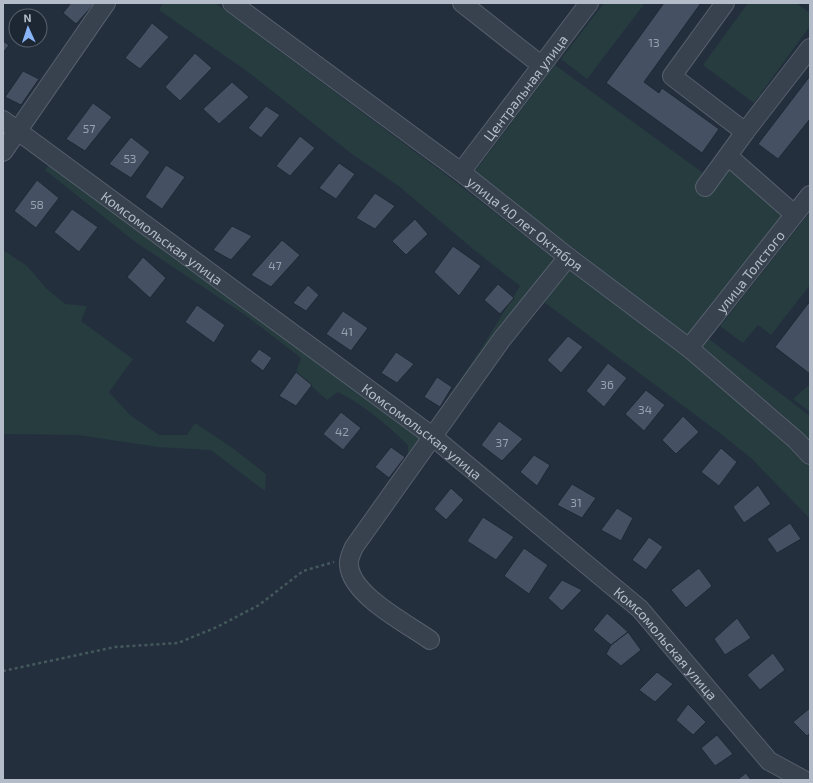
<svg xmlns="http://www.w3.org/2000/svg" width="813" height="783" viewBox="0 0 813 783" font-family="'Exo 2',sans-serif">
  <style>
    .green { fill: #263c3f }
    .building { fill: #455162; stroke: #1f2835 }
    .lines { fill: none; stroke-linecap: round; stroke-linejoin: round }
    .minor-casing { stroke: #565f6c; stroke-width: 20 }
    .path { stroke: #44595c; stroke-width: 2.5; stroke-dasharray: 3 3; stroke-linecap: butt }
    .minor { stroke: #38414e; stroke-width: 18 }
    .labels { text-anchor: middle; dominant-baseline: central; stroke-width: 3.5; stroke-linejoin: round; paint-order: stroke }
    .number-label { font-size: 12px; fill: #98a1af }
    .street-label { font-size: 14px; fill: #b4bcc9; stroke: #1d2633 }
  </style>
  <rect width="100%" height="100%" fill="#242f3e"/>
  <path class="green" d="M163 3H215L453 180 557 261 440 418 436 415 479 352 520 286 473 249 400 187 352 154 248 72 159 10Z
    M604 3H645L587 79 561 59Z
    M748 3H796L810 13V26L754 103 703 65Z
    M555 65 714 181 727 165 787 215 688 340 580 253 473 174Z
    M52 161 422 438 408 459V445C386 424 364 405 338 392L327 400 296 372 301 358 248 317 134 241 45 170Z
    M810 212V285L771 335 758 325 743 343 720 326Z
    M3 250 27 266 46 288 65 304 87 306 81 321 133 359 109 392 130 415 159 435H187L195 423 234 449 266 474 265 491 211 450 158 447 78 435 3 434Z
    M570 268C654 329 740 388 810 465V519L751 458 721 434 544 302Z
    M709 339 810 416V442L783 415 701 347Z
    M810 384V412L793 399Z"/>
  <path class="building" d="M71 3H95L76 24 63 13Z
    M664 3H701L644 82 659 93 662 88 719 129 702 153 606 83Z
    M152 23 169 37 140 69 125 58Z
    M3 41 9 45 3 53Z
    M195 53 212 68 180 101 165 87Z
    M23 71 39 79 21 105 5 97Z
    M810 76V119L778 159 758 144Z
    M232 82 249 97 219 124 203 109Z
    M93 103 112 117 85 151 66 139Z
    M266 106 280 115 261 138 248 128Z
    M300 136 315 148 290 176 276 166Z
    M131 137 150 152 131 178 109 164Z
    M339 163 355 174 336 199 319 188Z
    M166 165 185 177 162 209 145 197Z
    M37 180 59 198 36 228 14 211Z
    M375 193 395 206 375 229 356 218Z
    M72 209 98 227 79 252 54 232Z
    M415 219 428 234 406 255 392 241Z
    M232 226 252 236 231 260 213 250Z
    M282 240 300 255 271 287 251 275Z
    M453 246 481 266 459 296 434 272Z
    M143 257 166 278 150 298 127 277Z
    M498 284 514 298 500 314 484 300Z
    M308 285 319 295 306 311 293 303Z
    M810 301V374L775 347Z
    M197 305 225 325 214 343 185 322Z
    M343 311 368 328 351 351 326 334Z
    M568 336 583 347 561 373 547 360Z
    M259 349 272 358 263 371 250 361Z
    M396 352 414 364 397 383 381 373Z
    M608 363 627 378 604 407 586 391Z
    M296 372 312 385 296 406 279 396Z
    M437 377 452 387 440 407 424 397Z
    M646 390 665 405 644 431 625 414Z
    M341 412 361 428 343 450 323 434Z
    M683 416 699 432 676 454 662 440Z
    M499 421 523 439 502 461 481 445Z
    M391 447 405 457 389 478 375 467Z
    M721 448 737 462 719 486 701 472Z
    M534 455 550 465 537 486 520 472Z
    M572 484 596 498 582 518 557 505Z
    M758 485 771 504 744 523 733 507Z
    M451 488 464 500 446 520 434 509Z
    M617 508 633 518 621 541 601 530Z
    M483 517 514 537 496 560 467 541Z
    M790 523 801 539 777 553 767 539Z
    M649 537 663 547 646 570 632 560Z
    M524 548 548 565 529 594 504 576Z
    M699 568 712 586 686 608 671 590Z
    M562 580 582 590 562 611 548 598Z
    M607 613 628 632 611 645 593 630Z
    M737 618 751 638 725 655 714 639Z
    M628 632 641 650 621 666 606 654 611 645Z
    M773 653 785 670 760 690 747 675Z
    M657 672 673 684 655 702 639 690Z
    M688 704 706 722 693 735 676 720Z
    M810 708V733L807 736 793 722Z
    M717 735 733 754 715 766 701 748Z
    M746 773 751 780H737Z"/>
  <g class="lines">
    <g class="minor-casing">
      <g id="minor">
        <path id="s1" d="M232 3 461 172 568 257 689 348 796 440 810 455"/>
        <path d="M462 3 541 65"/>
        <path d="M725 3 672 76 745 132 810 48"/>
        <path id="s2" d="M3 120 432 436 640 609 769 761 804 780"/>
        <path d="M3 152 106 3"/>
        <path d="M728 156 794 214"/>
        <path id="s3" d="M461 172 589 3"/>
        <path d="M705 187 745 132"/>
        <path id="s4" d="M689 348 810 195"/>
        <path d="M430 640C406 623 351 595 349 565 348 559 352 552 354 547L502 339 568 257"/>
      </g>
    </g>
    <path class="path" d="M3 671 115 647 178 643 217 627 259 605 303 571 334 562"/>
    <use href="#minor" class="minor"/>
  </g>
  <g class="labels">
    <g class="number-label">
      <text x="654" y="42">13</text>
      <text x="89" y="128">57</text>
      <text x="130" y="158">53</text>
      <text x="37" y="204">58</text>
      <text x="275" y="265">47</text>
      <text x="347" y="331">41</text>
      <text x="607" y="384">36</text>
      <text x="645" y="409">34</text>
      <text x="342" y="431">42</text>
      <text x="502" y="442">37</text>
      <text x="576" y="502">31</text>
    </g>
    <g class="street-label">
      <text stroke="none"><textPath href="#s3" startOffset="106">Центральная улица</textPath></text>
      <text stroke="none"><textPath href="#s1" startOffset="367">улица 40 лет Октября</textPath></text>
      <text stroke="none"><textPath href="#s2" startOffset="198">Комсомольская улица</textPath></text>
      <text stroke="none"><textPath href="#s4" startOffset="98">улица Толстого</textPath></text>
      <text stroke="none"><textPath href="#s2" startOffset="522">Комсомольская улица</textPath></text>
      <text stroke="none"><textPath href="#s2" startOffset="846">Комсомольская улица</textPath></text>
    </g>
  </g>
  <rect width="813" height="783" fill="none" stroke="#b4bcc9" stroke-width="8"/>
  <g transform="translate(28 28) rotate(357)"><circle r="19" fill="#1d2633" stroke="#59626f"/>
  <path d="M0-3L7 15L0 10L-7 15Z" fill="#8ab4f8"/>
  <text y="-6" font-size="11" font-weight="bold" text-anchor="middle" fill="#b4bcc9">N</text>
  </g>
</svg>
